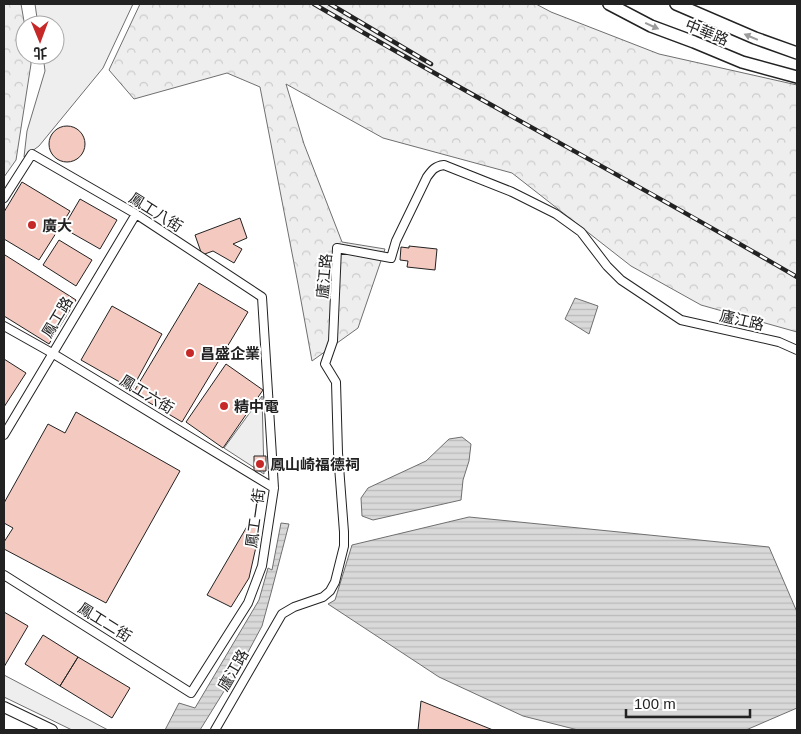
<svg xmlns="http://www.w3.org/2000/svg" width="801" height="734" viewBox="0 0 801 734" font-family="Helvetica,'Noto Sans TC',sans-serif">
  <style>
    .green { fill: #eee; stroke: #6f6f6f }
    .forest { fill: url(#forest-crowns); stroke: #6f6f6f }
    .water { fill: url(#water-rules); stroke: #6f6f6f }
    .building { fill: #f3c9c0; stroke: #222 }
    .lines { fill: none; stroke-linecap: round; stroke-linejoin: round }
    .street-casing { stroke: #222; stroke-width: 10 }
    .secondary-casing { stroke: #222; stroke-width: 12 }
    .primary-casing { stroke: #222; stroke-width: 14 }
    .street { stroke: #fff; stroke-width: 8 }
    .secondary { stroke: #fff; stroke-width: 10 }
    .primary { stroke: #fff; stroke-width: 11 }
    .rail-casing { stroke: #222; stroke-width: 4.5 }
    .rail { stroke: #fff; stroke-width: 2.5; stroke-dasharray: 8; stroke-linecap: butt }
    .oneway { fill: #9c9c9c }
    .poi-dot { fill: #c62828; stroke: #fff; stroke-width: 2 }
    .labels { text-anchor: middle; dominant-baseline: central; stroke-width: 4; stroke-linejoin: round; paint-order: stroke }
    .street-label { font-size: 15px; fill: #222; stroke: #fff }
    .poi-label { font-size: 15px; font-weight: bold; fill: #222; stroke: #fff; text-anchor: start }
  </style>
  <defs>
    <pattern id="forest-crowns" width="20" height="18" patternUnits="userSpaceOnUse" patternTransform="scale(1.25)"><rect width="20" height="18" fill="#eee"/><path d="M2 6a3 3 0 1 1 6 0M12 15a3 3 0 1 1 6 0" fill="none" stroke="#ccc"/></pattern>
    <pattern id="water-rules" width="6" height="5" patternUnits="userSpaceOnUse" patternTransform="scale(1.25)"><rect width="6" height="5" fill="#d9d9d9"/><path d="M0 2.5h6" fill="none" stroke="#bababa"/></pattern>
  </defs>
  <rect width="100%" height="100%" fill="#fff"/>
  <path class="green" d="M35 4H133L103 68 39 146 24 157 27 131 45 71 43 55H55V25H38Z
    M262 396 264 474 224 448Z
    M4 675 108 730H72L4 697Z"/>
  <path class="forest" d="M4 4H21L25 27V55H30L31 64 16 160 4 177Z
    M140 4H536L551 12 659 54 797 85V332L701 305 631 266 512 173 383 138 286 84 304 144 342 242 385 249 358 328 312 361 298 284 260 87 227 73 134 99 109 70Z"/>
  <path class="water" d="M575 298 598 306 589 334 565 319Z
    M462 437 471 444 469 461 463 480 461 500 373 520 362 516 361 498 368 488 426 461 449 439Z
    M469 517 769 547 797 612V708L746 730H578L523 716 439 677 328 604 335 600 352 545Z
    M281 523 289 524 271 593 262 626 247 654 200 730H165L179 703 195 708 259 600 268 568 272 570Z"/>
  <path class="building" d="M49 144a18 18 0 1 1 36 0a18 18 0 1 1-36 0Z
    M22 182 70 211 39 260 4 239V212Z
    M80 199 117 220 100 249 63 228Z
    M240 218 247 238 233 244 242 249 234 263 213 251 202 255 195 235Z
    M59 240 92 260 76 286 43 265Z
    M409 246 437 249 435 270 407 267 408 261 400 260 401 247 409 248Z
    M5 255 76 300 49 344 4 316V257Z
    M199 283 248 312 182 422 133 393Z
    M112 306 162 334 132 389 81 360Z
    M4 359 26 373 4 407Z
    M226 364 263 390 223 448 186 422Z
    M76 412 180 471 106 603 4 549V542L13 528 4 523V503L48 424 65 433Z
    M254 456H266V471H254Z
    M249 523 260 529 249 578 231 607 207 595Z
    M4 612 28 626 4 667Z
    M43 635 78 657 60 686 25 664Z
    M78 657 130 688 112 718 60 686Z
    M421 701 493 730H418Z"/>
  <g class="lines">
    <g class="street-casing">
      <path id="street" d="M4 198 32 154 136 214 262 297 274 488 262 566 248 603 191 693 4 575
        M4 326 52 353 274 488
        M4 435 136 214
        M215 730 282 614 294 607 323 597 330 591 335 582 344 546V532L338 453 336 382 325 364 333 341 337 248 391 258 396 241 427 177C432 170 435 166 444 165L512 192 556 214 581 232 607 266 621 280 681 320 779 342 797 350"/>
    </g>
    <g class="secondary-casing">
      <path id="secondary" d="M4 707 52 730"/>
    </g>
    <g class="primary-casing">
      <path id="primary" d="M609 4 651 26 694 42 742 62 797 77
        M676 4 755 38 797 53"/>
    </g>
    <use href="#street" class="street"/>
    <use href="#secondary" class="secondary"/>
    <use href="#primary" class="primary"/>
    <g class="rail-casing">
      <path id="rail" d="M314 4C474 98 638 184 797 277
        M330 4 431 64"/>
    </g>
    <use href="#rail" class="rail"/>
  </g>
  <defs><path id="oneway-solid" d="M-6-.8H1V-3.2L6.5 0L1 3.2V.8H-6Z" transform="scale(1.25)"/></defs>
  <g class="oneway">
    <use href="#oneway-solid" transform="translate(652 26) rotate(24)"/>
    <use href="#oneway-solid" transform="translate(751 37) rotate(-157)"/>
  </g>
  <g class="poi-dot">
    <circle cx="32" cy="225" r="5"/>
    <circle cx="190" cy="353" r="5"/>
    <circle cx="224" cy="406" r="5"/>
    <circle cx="260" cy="464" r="5"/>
  </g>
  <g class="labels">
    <g class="street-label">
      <text transform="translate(707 32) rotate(22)">中華路</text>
      <text transform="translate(156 212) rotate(32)">鳳工八街</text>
      <text transform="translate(324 276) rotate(-85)">廬江路</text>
      <text transform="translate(57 317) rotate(-59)">鳳工路</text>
      <text transform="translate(742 320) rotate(13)">廬江路</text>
      <text transform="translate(147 394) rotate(31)">鳳工六街</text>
      <text transform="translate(255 518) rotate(-82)">鳳工一街</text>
      <text transform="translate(105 622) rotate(32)">鳳工二街</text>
      <text transform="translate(233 670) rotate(-60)">廬江路</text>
    </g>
    <g class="poi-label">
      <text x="42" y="225">廣大</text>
      <text x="200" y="353">昌盛企業</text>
      <text x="234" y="406">精中電</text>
      <text x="270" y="464">鳳山崎福德祠</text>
    </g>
  </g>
  <rect width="801" height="734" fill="none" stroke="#222222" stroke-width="10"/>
  <g transform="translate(40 40) rotate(179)"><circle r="24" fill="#ffffff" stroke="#a7a7a7"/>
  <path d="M0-4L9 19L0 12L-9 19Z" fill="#c62828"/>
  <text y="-8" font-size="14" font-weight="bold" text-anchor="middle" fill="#222222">北</text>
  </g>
  <path d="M626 709v8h124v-8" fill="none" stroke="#222222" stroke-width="2.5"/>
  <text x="634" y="709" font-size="15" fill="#222222" stroke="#ffffff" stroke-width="4" paint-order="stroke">100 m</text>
</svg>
